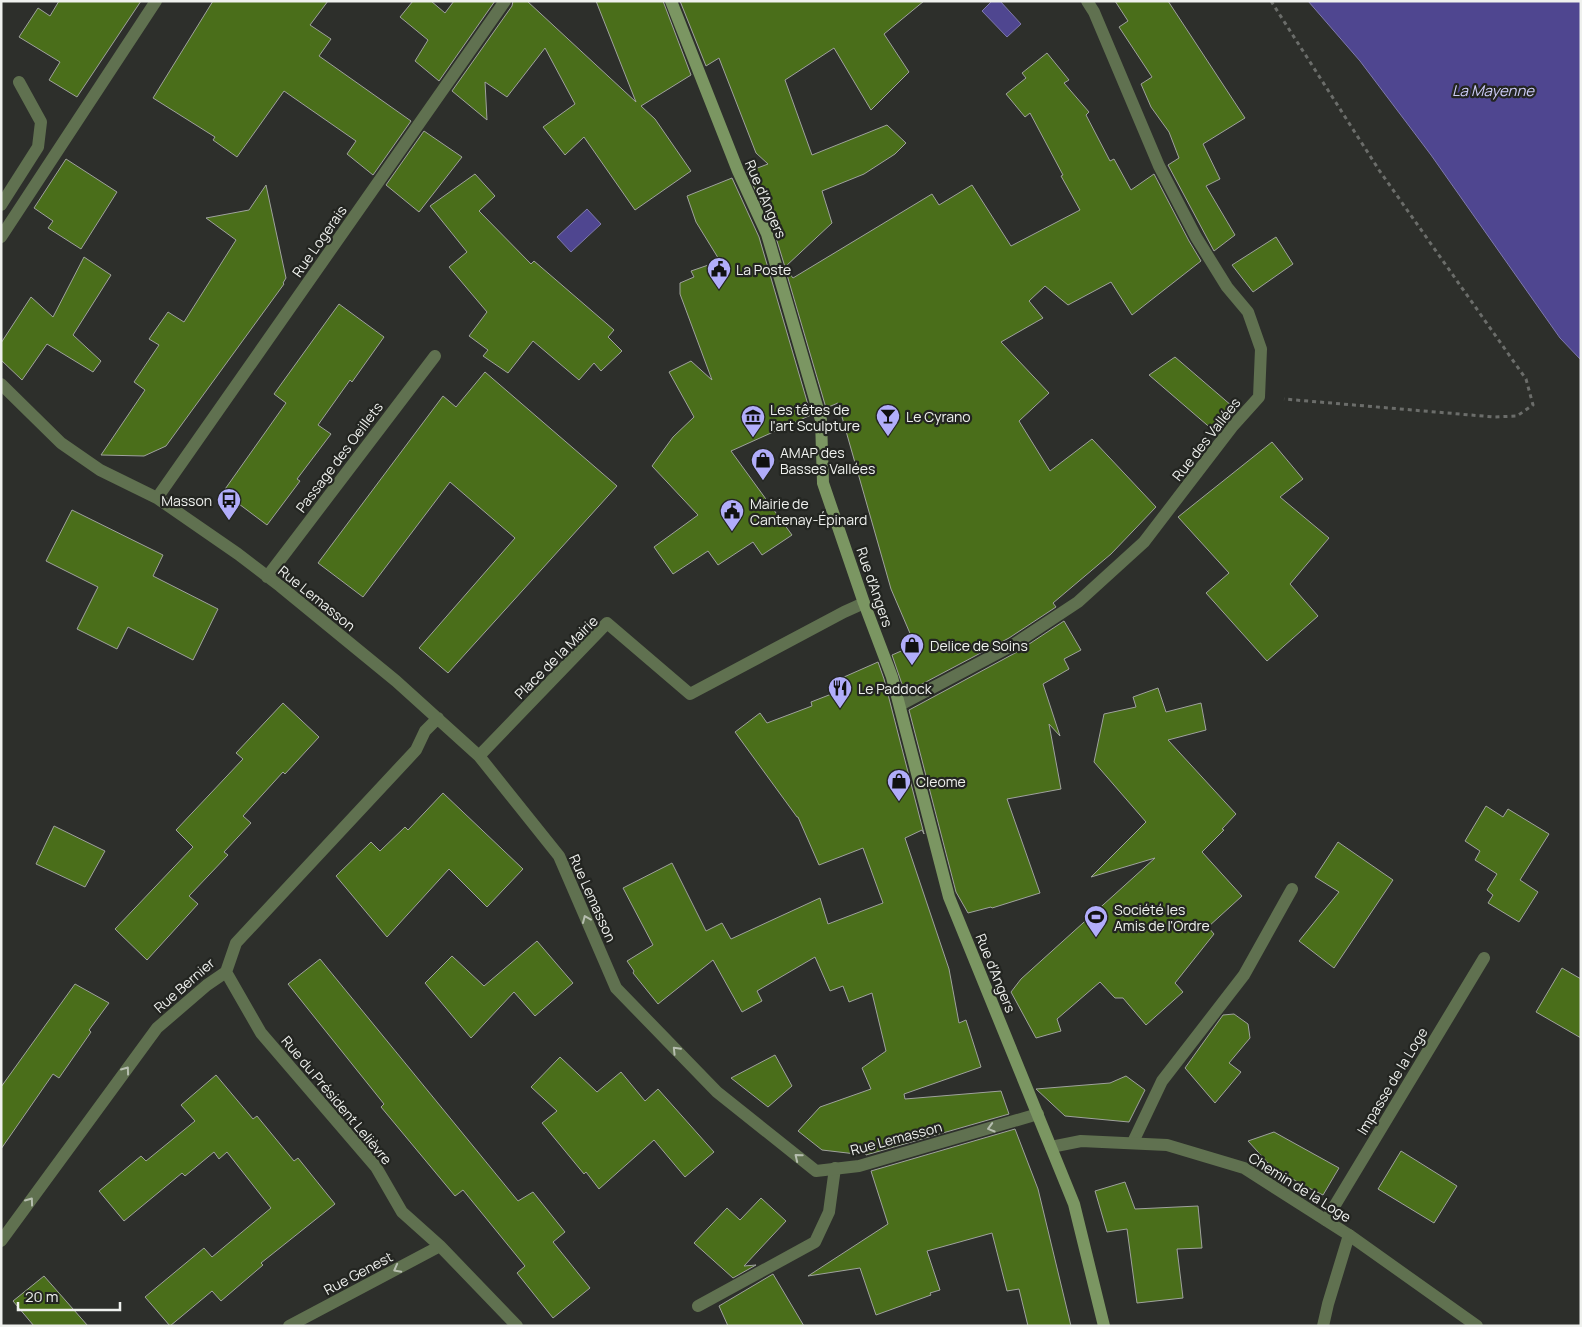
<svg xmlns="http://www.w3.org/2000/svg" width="1582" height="1327" viewBox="0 0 1582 1327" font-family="Manrope,sans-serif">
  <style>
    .water { fill: #4f4690; stroke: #7f79ac }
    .building { fill: #4a6e1a; stroke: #9fa29d }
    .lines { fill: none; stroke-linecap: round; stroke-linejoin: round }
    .path { stroke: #6b6d6a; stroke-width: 3; stroke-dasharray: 4 4; stroke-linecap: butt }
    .service { stroke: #607150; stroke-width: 12 }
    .minor { stroke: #607150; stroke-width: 12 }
    .secondary { stroke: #7b9662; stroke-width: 12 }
    .oneway { stroke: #b6beaf }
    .labels { text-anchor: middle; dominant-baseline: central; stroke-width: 4.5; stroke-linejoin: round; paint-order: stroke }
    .street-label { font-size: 14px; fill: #eff1ee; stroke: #232521 }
    .poi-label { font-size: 14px; fill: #eff1ee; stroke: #232521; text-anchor: start }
    .water-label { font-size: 15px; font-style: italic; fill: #cccbf6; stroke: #232521 }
  </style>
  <rect width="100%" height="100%" fill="#2d2f2b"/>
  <path class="water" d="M992 1H1000L1021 24 1007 37 982 11Z
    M1308 1H1581V360L1560 338 1431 155 1360 61Z
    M587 209 601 224 571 252 557 237Z"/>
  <path class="building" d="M59 1H141L77 97 49 80 60 62 19 37 38 8 50 16Z
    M213 1H328L310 25 331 39 319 56 411 121 373 175 347 154 356 141 284 91 237 157 213 140 215 137 153 98Z
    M413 1H431L445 13 454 1H495L439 81 415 61 428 40 400 17Z
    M513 1H527L636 102 596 1H663L691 75 641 106 655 119 691 171 635 210 584 137 565 155 543 127 575 104 545 48 507 97 485 82 487 120 452 91 512 6Z
    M680 1H924L884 34 909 72 871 110 834 48 785 80 812 155 887 125 906 143 895 154 864 174 822 191 832 223 785 267 774 231 747 172 768 164 756 153 719 58 706 66Z
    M1115 1H1168L1245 118 1203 144 1220 179 1206 186 1235 235 1214 251 1168 165 1179 158 1169 132 1151 107 1141 84 1152 77 1119 27 1128 21Z
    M1047 53 1069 80 1064 83 1089 112 1086 115 1110 161 1114 159 1131 190 1154 174 1189 241 1201 261 1132 315 1111 282 1068 305 1045 286 1029 301 1043 318 1001 342 1049 393 1019 421 1050 471 1092 439 1156 507 1111 554 1053 603 1056 607 1009 638 905 693 892 655 915 645 891 589 838 403 826 408 785 268 793 278 932 194 939 205 972 185 1011 246 1080 210 1061 176 1063 175 1030 113 1025 117 1006 94 1026 78 1022 73Z
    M424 131 462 157 419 212 386 185Z
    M66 159 117 192 81 249 48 228 53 221 34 208Z
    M475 174 495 196 479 211 531 264 534 261 614 330 608 337 622 351 601 371 594 363 579 380 533 341 508 373 483 356 488 350 469 336 487 312 449 267 467 252 430 206Z
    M732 178 759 237 811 415 731 451 792 535 762 555 753 542 718 565 708 551 673 574 654 547 698 515 652 466 673 437 694 417 669 372 691 361 712 380 680 294V283L694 277 691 271 720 261 696 222 687 196Z
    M266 185 286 278 283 283 284 284 166 446 144 456 101 455 145 390 134 382 159 345 149 339 168 312 184 322 236 240 206 218 249 210Z
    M1276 237 1293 264 1253 292 1232 265Z
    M84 257 111 275 73 335 101 361 93 372 47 344 22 380 1 360V343L31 297 53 317Z
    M339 304 384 337 352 382 350 380 318 425 331 434 297 479 300 481 267 525 223 492 286 403 274 394Z
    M1175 357 1232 406 1214 431 1149 375Z
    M485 372 617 486 448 673 419 648 515 538 450 482 363 597 318 563 443 396 456 407Z
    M1272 442 1303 479 1280 497 1329 538 1290 584 1318 616 1267 661 1206 593 1229 573 1178 517Z
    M72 510 163 555 153 576 218 609 193 660 128 627 117 649 77 629 98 587 46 561Z
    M1064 621 1081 650 1064 659 1069 669 1043 684 1060 736 1049 724 1061 789 1007 799 1040 893 992 908 991 907 968 913 956 892 909 710 1017 652Z
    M878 662 884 679 924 834 922 830 905 838 949 969 959 1023 966 1020 981 1067 904 1094 905 1099 1001 1091 1009 1114 866 1155 865 1152 856 1154 822 1150 798 1131 820 1107 871 1089 862 1068 886 1051 872 993 849 1002 843 986 830 991 815 957 757 991 762 1001 742 1012 713 960 658 1004 633 973 634 971 627 961 653 945 623 888 672 863 706 931 722 923 731 939 820 898 828 924 883 903 863 848 819 865 798 817H797L735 732 760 713 767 723 812 706 811 702 847 688 844 677Z
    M1158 688 1166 712 1201 703 1206 730 1168 740 1236 814 1222 829 1224 830 1202 852 1242 896 1208 927 1214 934 1175 983 1183 992 1146 1025 1123 998H1115L1100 982 1057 1019 1061 1031 1036 1038 1011 992 1021 979 1155 858 1091 877 1146 822 1094 762 1104 714 1136 707 1133 697Z
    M283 703 319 737 285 774 283 772 243 816 251 823 224 852 228 855 189 896 198 904 147 960 115 929 193 847 176 830 243 759 236 753Z
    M443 793 523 869 487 907 449 869 387 937 336 876 371 842 380 851 405 827 408 830Z
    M1486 806 1503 817 1508 809 1549 834 1520 880 1538 892 1519 922 1488 903 1493 895 1487 890 1497 874 1475 860 1480 851 1465 841Z
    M54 826 105 851 85 887 36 864Z
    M1338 842 1393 880 1334 968 1299 941 1339 892 1315 877Z
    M537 941 573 983 535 1016 514 992 471 1038 425 983 452 956 484 986Z
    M320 959 518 1201 533 1192 565 1232 553 1242 590 1288 553 1318 517 1273 525 1266 463 1190 455 1196 381 1107 384 1104 288 984Z
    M1562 968 1581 979V1038L1536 1012Z
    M75 984 109 1003 89 1030 91 1032 59 1078 53 1074 1 1149V1087Z
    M1234 1014 1248 1024 1250 1038 1229 1063 1241 1072 1215 1103 1185 1068 1223 1015Z
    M775 1055 792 1086 768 1107 731 1078Z
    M560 1057 597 1092 621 1072 645 1101 658 1089 714 1152 685 1177 654 1140 599 1189 586 1172 584 1174 542 1123 557 1111 531 1087Z
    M216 1075 253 1119 257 1116 294 1161 298 1158 335 1204 261 1263 263 1265 221 1301 212 1291 170 1326 145 1297 204 1248 212 1257 271 1208 227 1152 219 1159 214 1152 185 1176 182 1173 124 1221 99 1191 141 1156 146 1161 195 1121 181 1105Z
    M1126 1076 1145 1090 1129 1122 1065 1116 1036 1089 1110 1083Z
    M1015 1129 1038 1189 1071 1326H1028L1019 1289 1007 1291 992 1233 927 1251 940 1290 930 1293 931 1295 876 1315 860 1268 808 1276 888 1224 871 1171Z
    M1274 1132 1339 1168 1323 1195 1299 1183 1268 1163 1248 1141Z
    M1401 1151 1457 1186 1434 1223 1378 1189Z
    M1125 1182 1135 1209 1198 1206 1202 1248 1177 1249 1183 1298 1137 1303 1127 1229 1107 1232 1095 1191Z
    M761 1198 786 1221 744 1266 756 1265 733 1278 694 1243 727 1208 740 1220Z
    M773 1274 804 1326H728L719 1306Z
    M44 1276 88 1326H34L13 1301Z"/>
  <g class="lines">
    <path class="path" d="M1271 1 1379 170 1526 379 1533 405 1517 416 1494 417 1284 399"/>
    <path class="service" d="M1 205 38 147 41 122 19 82
      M1 237 156 1
      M1133 1142 1162 1081 1244 975 1292 889
      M1326 1220 1484 958
      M698 1306 815 1242 829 1212 835 1168
      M1323 1326 1328 1304 1349 1235"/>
    <path class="minor" d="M1 384 61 443 100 470 157 498 238 554 280 586 396 681 479 756 559 856 616 988 717 1092 816 1171 859 1166 1038 1114
      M157 498 505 1
      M267 577 435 356
      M900 705 1013 645 1078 602 1144 542 1232 427 1259 397 1261 349 1248 312 1227 287 1196 237 1159 166 1094 12 1087 1
      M479 756 607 623 690 694 844 612 864 603
      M226 972 261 1033 376 1167 402 1212 440 1246 517 1326
      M1051 1147 1081 1141 1167 1145 1244 1168 1349 1235 1477 1326
      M1 1241 157 1028 207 985 226 972 236 943 416 750 425 731 438 718
      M289 1326 440 1246"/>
    <path class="secondary" d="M671 1 738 171 767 234 821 420 823 483 864 603 892 677 949 897 1074 1204 1104 1326"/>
  </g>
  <defs><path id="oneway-chevron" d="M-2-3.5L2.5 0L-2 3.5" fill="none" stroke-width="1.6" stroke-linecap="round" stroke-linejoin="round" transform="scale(1.25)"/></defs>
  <g class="oneway">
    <use href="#oneway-chevron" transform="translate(586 919) rotate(-113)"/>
    <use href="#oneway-chevron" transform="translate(676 1050) rotate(-134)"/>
    <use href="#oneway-chevron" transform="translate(126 1070) rotate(-54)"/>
    <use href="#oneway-chevron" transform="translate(991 1128) rotate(164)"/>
    <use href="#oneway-chevron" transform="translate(798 1157) rotate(-141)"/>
    <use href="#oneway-chevron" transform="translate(30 1201) rotate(-54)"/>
    <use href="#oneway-chevron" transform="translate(397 1269) rotate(152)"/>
  </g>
  <defs>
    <g id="civic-pin" transform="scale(1.25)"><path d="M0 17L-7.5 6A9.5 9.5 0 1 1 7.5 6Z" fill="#b1adfa" stroke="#232521"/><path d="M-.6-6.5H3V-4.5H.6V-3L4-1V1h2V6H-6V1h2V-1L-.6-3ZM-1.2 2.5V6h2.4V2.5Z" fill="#111"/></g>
    <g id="bar-pin" transform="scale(1.25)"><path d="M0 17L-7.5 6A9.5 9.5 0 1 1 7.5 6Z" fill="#b1adfa" stroke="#232521"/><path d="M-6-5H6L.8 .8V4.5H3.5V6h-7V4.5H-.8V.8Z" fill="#111"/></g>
    <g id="museum-pin" transform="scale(1.25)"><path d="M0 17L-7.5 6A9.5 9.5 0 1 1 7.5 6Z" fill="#b1adfa" stroke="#232521"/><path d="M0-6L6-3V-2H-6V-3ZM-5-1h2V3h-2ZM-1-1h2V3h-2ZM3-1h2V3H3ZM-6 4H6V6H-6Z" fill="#111"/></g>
    <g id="shop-pin" transform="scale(1.25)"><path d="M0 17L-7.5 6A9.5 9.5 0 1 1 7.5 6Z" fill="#b1adfa" stroke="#232521"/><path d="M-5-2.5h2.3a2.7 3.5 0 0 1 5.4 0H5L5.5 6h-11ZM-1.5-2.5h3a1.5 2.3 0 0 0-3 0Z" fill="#111"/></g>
    <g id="bus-pin" transform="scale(1.25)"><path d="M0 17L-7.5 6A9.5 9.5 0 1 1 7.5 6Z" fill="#b1adfa" stroke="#232521"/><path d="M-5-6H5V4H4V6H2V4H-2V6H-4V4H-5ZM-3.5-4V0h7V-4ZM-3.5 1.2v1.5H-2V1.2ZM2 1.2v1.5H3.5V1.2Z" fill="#111"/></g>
    <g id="restaurant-pin" transform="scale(1.25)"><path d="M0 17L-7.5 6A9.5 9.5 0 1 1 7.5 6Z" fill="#b1adfa" stroke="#232521"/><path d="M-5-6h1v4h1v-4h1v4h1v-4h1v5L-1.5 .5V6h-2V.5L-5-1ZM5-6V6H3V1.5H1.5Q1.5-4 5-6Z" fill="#111"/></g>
    <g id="stadium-pin" transform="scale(1.25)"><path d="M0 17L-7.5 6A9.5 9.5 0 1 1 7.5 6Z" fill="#b1adfa" stroke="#232521"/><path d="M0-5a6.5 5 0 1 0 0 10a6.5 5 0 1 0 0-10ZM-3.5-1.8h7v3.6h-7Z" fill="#111"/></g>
  </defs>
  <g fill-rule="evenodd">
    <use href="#civic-pin" x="719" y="269"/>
    <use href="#bar-pin" x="888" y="416"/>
    <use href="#museum-pin" x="753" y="417"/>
    <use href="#shop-pin" x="763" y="460"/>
    <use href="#bus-pin" x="229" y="500"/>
    <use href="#civic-pin" x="732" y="511"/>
    <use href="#shop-pin" x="912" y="645"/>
    <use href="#restaurant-pin" x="840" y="688"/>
    <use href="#shop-pin" x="899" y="781"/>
    <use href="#stadium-pin" x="1096" y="917"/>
  </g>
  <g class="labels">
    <g class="street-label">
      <text transform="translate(766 199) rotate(67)">Rue d'Angers</text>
      <text transform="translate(319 241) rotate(-55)">Rue Logerais</text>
      <text transform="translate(1206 439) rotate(-52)">Rue des Vallées</text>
      <text transform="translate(339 457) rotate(-53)">Passage des Oeillets</text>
      <text transform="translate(875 587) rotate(71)">Rue d'Angers</text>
      <text transform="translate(317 598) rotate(39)">Rue Lemasson</text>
      <text transform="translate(556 657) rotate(-45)">Place de la Mairie</text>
      <text transform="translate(593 898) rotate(66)">Rue Lemasson</text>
      <text transform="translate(996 973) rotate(68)">Rue d'Angers</text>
      <text transform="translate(184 985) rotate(-41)">Rue Bernier</text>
      <text transform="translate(1392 1081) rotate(-59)">Impasse de la Loge</text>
      <text transform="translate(337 1100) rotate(50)">Rue du Président Lelièvre</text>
      <text transform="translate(896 1138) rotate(-15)">Rue Lemasson</text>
      <text transform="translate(1300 1187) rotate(32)">Chemin de la Loge</text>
      <text transform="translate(358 1273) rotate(-28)">Rue Genest</text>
    </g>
    <g class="poi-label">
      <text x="736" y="269">La Poste</text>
      <text x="770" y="409">Les têtes de<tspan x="770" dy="16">l'art Sculpture</tspan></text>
      <text x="906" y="416">Le Cyrano</text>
      <text x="780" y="452">AMAP des<tspan x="780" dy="16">Basses Vallées</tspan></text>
      <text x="212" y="500" text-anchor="end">Masson</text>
      <text x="750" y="503">Mairie de<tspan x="750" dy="16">Cantenay-Épinard</tspan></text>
      <text x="930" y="645">Delice de Soins</text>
      <text x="858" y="688">Le Paddock</text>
      <text x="916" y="781">Cleome</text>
      <text x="1114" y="909">Société les<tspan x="1114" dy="16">Amis de l'Ordre</tspan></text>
    </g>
    <g class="water-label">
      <text x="1493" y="90">La Mayenne</text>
    </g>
  </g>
  <rect width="1582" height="1327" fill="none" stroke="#eff1ee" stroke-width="5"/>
  <path d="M18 1302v8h102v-8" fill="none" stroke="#eff1ee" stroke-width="2.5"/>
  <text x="25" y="1302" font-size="15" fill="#eff1ee" stroke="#232521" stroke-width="4" paint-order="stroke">20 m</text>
</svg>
